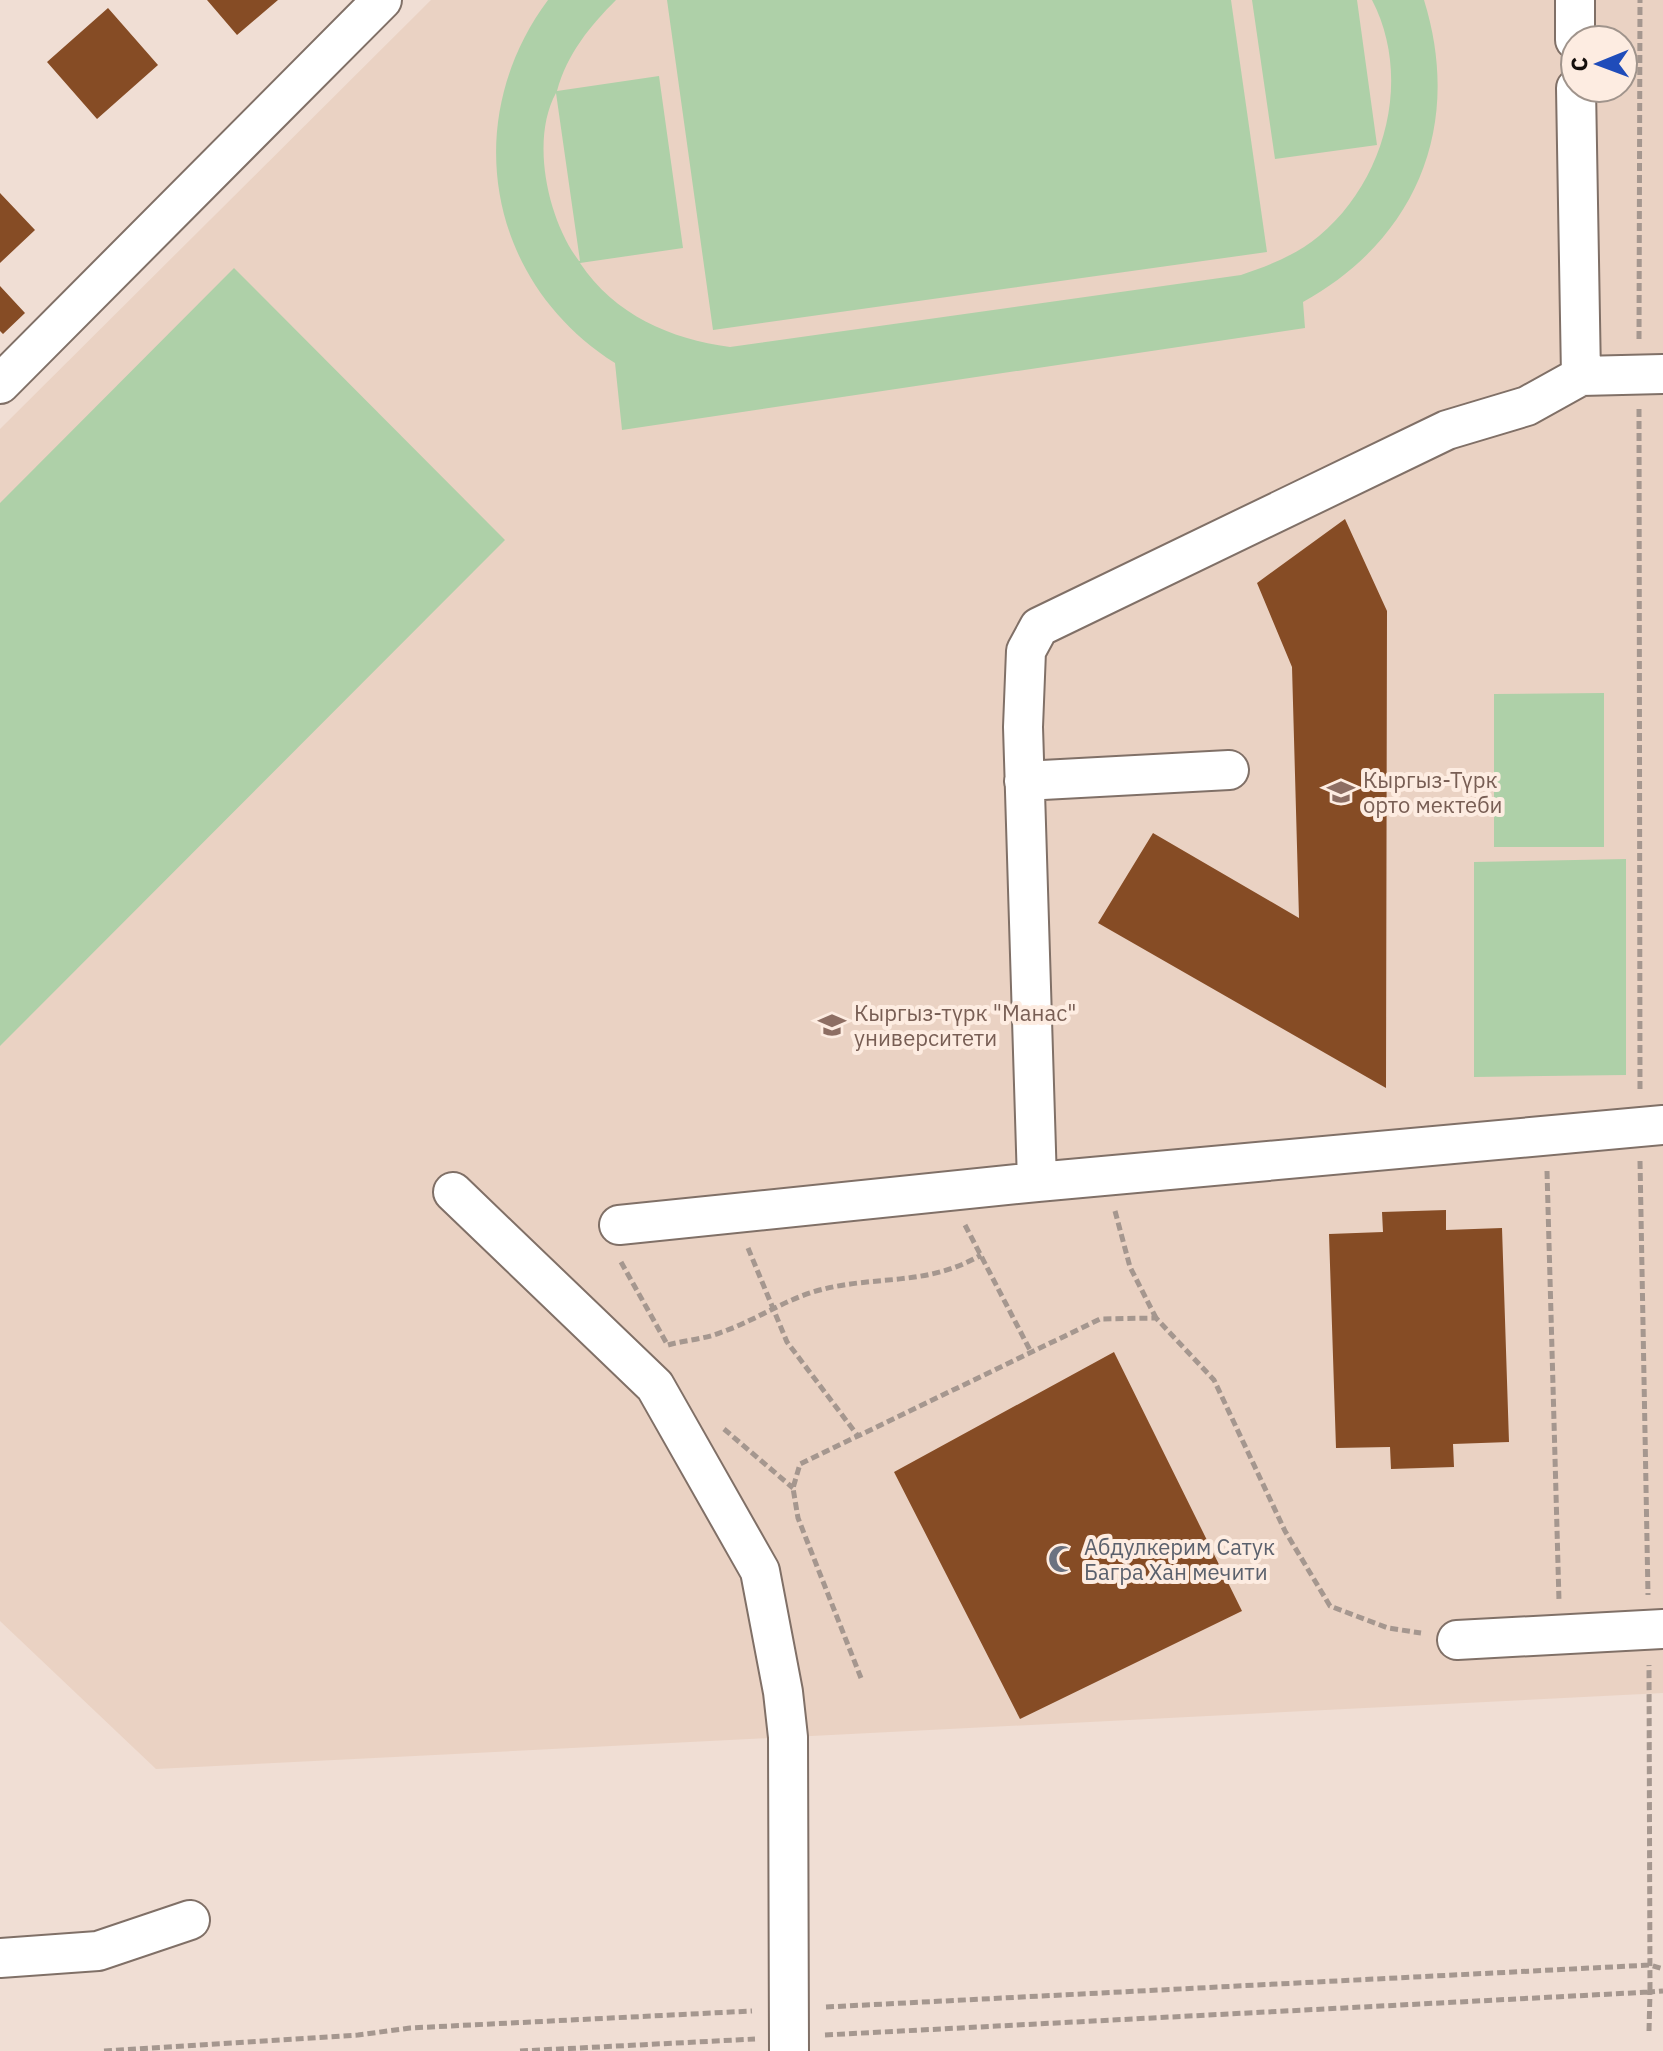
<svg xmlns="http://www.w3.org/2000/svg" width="1663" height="2051" viewBox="0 0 1663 2051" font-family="'IBM Plex Sans',sans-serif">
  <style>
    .built { fill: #ead2c3; fill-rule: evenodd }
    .green { fill: #aed0a8; fill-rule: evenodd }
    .building { fill: #864c25 }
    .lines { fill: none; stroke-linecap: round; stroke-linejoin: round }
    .minor-casing { stroke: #807067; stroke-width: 42 }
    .path { stroke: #a5978f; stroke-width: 5; stroke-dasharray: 8 4; stroke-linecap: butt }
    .minor { stroke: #fff; stroke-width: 38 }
    .labels { text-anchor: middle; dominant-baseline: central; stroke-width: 8; stroke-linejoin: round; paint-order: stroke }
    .education-label { font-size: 22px; fill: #785e54; stroke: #fdece1; text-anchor: start }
    .worship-label { font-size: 22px; fill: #5b616d; stroke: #fdece1; text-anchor: start }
  </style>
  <rect width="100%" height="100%" fill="#f0ded4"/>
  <path class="built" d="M431 0H1663V1693L156 1769 0 1621V429ZM1575 40H1623V88H1575Z"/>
  <path class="green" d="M548 0H616C590 26 567 54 557 91L659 76 683 248 580 263C615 315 670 339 730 347L1241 275C1268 266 1296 255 1319 236 1385 181 1413 79 1372 0H1424C1463 125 1417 239 1303 302L1305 328 622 430 615 363C488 283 458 121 548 0ZM556 93 580 261H579C548 220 530 140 556 93Z
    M667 0H1231L1267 252 713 330Z
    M1252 0H1357L1377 145 1275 159Z
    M234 268 505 540 0 1046V503Z
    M1604 693V847H1494V694Z
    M1626 859V1075L1474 1077V862Z"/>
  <path class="building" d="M207 0H278L237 35Z
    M108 8 158 65 97 119 47 62Z
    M0 193 35 230 0 263Z
    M0 286 25 313 3 334 0 331Z
    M1345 519 1387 611 1386 1088 1098 923 1153 833 1299 918 1292 667 1257 583Z
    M1446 1210V1230L1502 1228 1509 1442 1453 1444 1454 1467 1391 1469 1390 1447 1336 1448 1329 1234 1383 1232 1382 1212Z
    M1114 1352 1242 1611 1020 1719 894 1472Z"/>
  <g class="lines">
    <g class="minor-casing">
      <path id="minor" d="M1575 0V40
        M1576 88 1581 376
        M0 384 382 0
        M1024 781 1229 770
        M1037 1182 1023 727 1026 651 1039 627 1447 430 1527 406 1581 376 1663 374
        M453 1192 655 1386 760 1571 783 1692 788 1737 789 2051
        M619 1225 1037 1182 1663 1125
        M1457 1640 1663 1629
        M0 1958 98 1951 190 1920"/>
    </g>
    <path class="path" d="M1639 339 1640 0
      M1639 409 1640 1091
      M1640 1161 1648 1595
      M1547 1171 1559 1601
      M1115 1211 1130 1267 1156 1318
      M965 1225 1031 1352
      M748 1248 787 1342 858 1436
      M621 1262 667 1344
      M668 1345C685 1340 706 1339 722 1332 754 1321 781 1302 813 1292 871 1274 925 1288 981 1255
      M724 1429 793 1488
      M861 1678 798 1518 793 1488 800 1464 1100 1319 1156 1318 1214 1380 1285 1531 1330 1606 1388 1628 1421 1633
      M826 2007 1650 1965 1663 1969
      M1649 2031 1650 1992 1663 1991
      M825 2035 1650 1992 1649 1665
      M104 2051 358 2035 410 2028 752 2011
      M520 2051 755 2039"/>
    <use href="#minor" class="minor"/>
  </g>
  <defs>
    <g id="school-bare" transform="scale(2.16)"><path d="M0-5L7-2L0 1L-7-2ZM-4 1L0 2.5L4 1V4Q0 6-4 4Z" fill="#8d6e63" stroke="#fdece1" stroke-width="2.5" paint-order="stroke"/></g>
    <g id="university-bare" transform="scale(2.16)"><path d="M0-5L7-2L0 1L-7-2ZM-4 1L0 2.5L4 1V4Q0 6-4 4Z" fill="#8d6e63" stroke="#fdece1" stroke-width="2.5" paint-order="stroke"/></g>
    <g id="mosque-bare" transform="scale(2.16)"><path d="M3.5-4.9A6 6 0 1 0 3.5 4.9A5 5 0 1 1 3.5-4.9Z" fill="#6b7280" stroke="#fdece1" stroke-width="2.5" paint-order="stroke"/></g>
  </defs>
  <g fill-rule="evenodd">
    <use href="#school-bare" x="1341" y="792"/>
    <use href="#university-bare" x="832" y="1025"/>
    <use href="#mosque-bare" x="1062" y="1559"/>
  </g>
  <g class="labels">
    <g class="education-label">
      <text x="1363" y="779">Кыргыз-Түрк<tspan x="1363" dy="25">орто мектеби</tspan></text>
      <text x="854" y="1012">Кыргыз-түрк "Манас"<tspan x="854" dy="25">университети</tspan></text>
    </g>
    <g class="worship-label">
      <text x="1084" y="1546">Абдулкерим Сатук<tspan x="1084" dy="25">Багра Хан мечити</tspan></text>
    </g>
  </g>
  <g transform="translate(1599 64) rotate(269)"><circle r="38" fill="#fdece1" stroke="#a0948c" stroke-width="2"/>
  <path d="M0-6L14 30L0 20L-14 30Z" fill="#1f4cba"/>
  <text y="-12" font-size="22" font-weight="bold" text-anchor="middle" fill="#150f0c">С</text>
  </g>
</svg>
